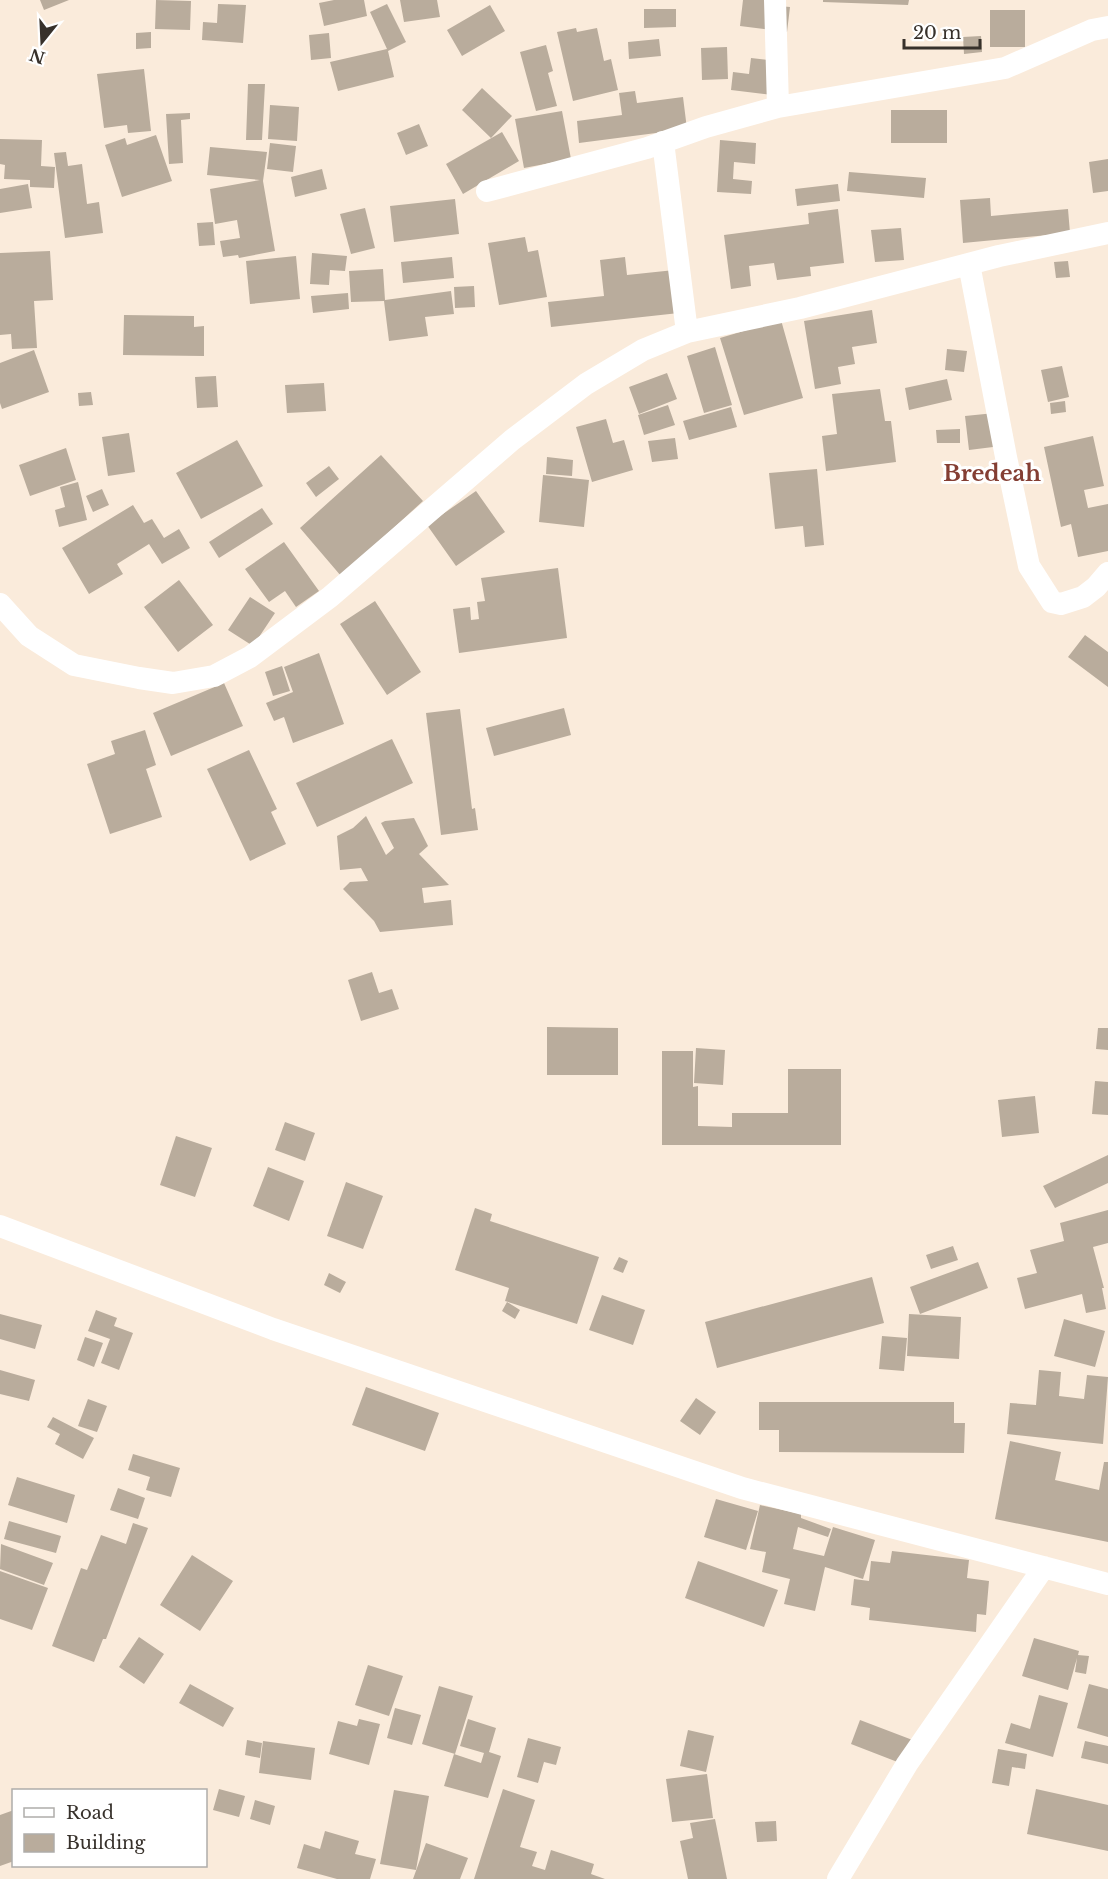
<svg xmlns="http://www.w3.org/2000/svg" width="1108" height="1879" viewBox="0 0 1108 1879" font-family="'Libre Baskerville',serif">
  <style>
    .building { fill: #b9ac9c }
    .lines { fill: none; stroke-linecap: round; stroke-linejoin: round }
    .street { stroke: #fff; stroke-width: 22 }
    .labels { text-anchor: middle; dominant-baseline: central; stroke-width: 6; stroke-linejoin: round; paint-order: stroke }
    .quarter-label { font-size: 22px; font-weight: bold; fill: #843e33; stroke: #fff }
  </style>
  <rect width="100%" height="100%" fill="#faebdb"/>
  <path class="building" d="M40 0H69L44 10Z
    M156 0 191 1 190 30 155 29Z
    M334 0H364L367 16 324 26 319 3Z
    M400 0H437L440 17 404 22Z
    M743 0H768L767 5 790 7 787 32 740 26Z
    M823 0H909L908 5 823 2Z
    M218 4 246 5 243 43 202 40 203 22 217 23Z
    M387 4 406 42 388 51 394 77 338 91 330 62 387 49 370 12Z
    M490 5 505 31 462 56 447 30Z
    M644 9H676V27L644 28Z
    M990 10H1025V47H990Z
    M576 28 577 32 597 28 604 61 611 59 618 90 573 101 557 32Z
    M151 32V48L136 49V33Z
    M329 33 331 58 311 60 309 35Z
    M981 36 982 52 964 54 963 37Z
    M659 39 661 56 629 59 628 42Z
    M546 45 553 71 548 73 557 106 536 111 520 52Z
    M727 47 728 79 702 80 701 48Z
    M751 58 785 62 781 96 731 90 733 72 749 74Z
    M144 69 151 131 128 133 127 125 104 128 97 74Z
    M248 84H265L262 140H246Z
    M482 88 512 116 491 138 462 110Z
    M635 91 637 103 683 97 687 129 579 143 577 121 622 115 619 93Z
    M270 105 299 107 297 141 268 139Z
    M891 110H947V143H891Z
    M562 111 571 159 524 168 515 119Z
    M190 113V119L181 120 183 163 169 164 166 114Z
    M419 124 428 146 406 155 397 133Z
    M502 132 519 161 463 194 446 164Z
    M156 135 172 181 122 197 105 145 125 138 127 145Z
    M0 139 42 140 41 166 55 167 54 188 30 187V180L4 179 5 165 0 164Z
    M720 140 756 143 755 164 734 162 733 179 752 181 751 194 717 192Z
    M270 143 296 146 293 172 267 169Z
    M210 147 267 152 263 181 275 251 239 258 238 255 223 257 220 241 240 238 237 220 215 224 210 189 260 180 207 175Z
    M66 152 68 166 82 164 87 204 99 202 103 233 65 238 54 153Z
    M1108 159V191L1093 193 1089 162Z
    M322 169 327 189 295 197 291 177Z
    M849 172 926 178 924 198 847 191Z
    M28 184 32 208 0 213V189Z
    M838 184 840 201 797 206 795 189Z
    M990 198 991 216 1068 209 1070 233 963 243 960 200Z
    M455 199 459 234 394 242 390 206Z
    M365 208 375 248 351 254 340 214Z
    M838 209 844 263 810 267 811 276 777 280 774 263 749 266 751 286 731 289 724 235 809 224 808 213Z
    M213 222 215 245 199 246 197 223Z
    M901 228 904 260 875 262 871 230Z
    M525 237 528 252 538 250 547 297 499 305 488 243Z
    M50 251 53 300 34 301 37 348 12 349 11 334 0 335V253Z
    M312 253 347 256 345 271 330 270 329 285 310 284Z
    M296 256 300 299 250 304 246 261Z
    M452 257 454 278 403 283 401 262Z
    M625 257 627 275 684 269 688 312 551 327 548 302 604 296 600 260Z
    M1068 261 1070 277 1056 278 1054 262Z
    M383 269 385 300 451 291 454 314 425 317 428 336 389 341 384 301 351 302 349 271Z
    M474 286 475 307 455 308 454 287Z
    M348 293 349 309 313 313 311 296Z
    M872 310 877 343 852 347 855 364 838 367 841 384 815 389 804 321Z
    M124 315 194 316V327L204 326V356L123 355Z
    M781 320 803 398 744 415 720 338Z
    M715 347 732 405 704 413 687 356Z
    M947 349 967 351 964 372 945 370Z
    M34 350 49 392 2 409 0 403V363Z
    M1062 366 1069 397 1048 402 1041 370Z
    M667 373 677 399 639 414 629 387Z
    M216 376 218 407 197 408 195 377Z
    M947 379 952 400 909 410 905 388Z
    M324 383 326 411 287 413 285 385Z
    M880 389 885 421H891L896 462 826 471 822 436 837 434 832 394Z
    M91 392 93 405 79 406 78 393Z
    M1065 401 1066 412 1051 414 1050 403Z
    M668 405 675 425 644 435 638 415Z
    M731 407 737 427 689 440 683 421Z
    M1005 412 1009 445 969 450 965 416Z
    M606 419 613 443 624 440 633 470 592 482 576 427Z
    M960 429V443H937L936 430Z
    M129 433 135 472 108 476 102 437Z
    M1093 436 1104 486 1084 490 1088 508 1108 504V551L1078 557 1071 524 1061 527 1044 447Z
    M675 438 678 459 652 462 648 441Z
    M237 440 263 486 201 519 176 473Z
    M66 448 76 480 30 496 19 465Z
    M381 455 423 501 341 576 300 528Z
    M547 457 573 460 572 476 546 474Z
    M329 466 339 479 316 497 306 483Z
    M817 469 824 545 805 547 803 526 775 529 769 473Z
    M543 475 589 480 584 527 539 522Z
    M78 482 87 520 59 527 55 510 65 507 60 487Z
    M102 489 109 505 93 512 86 496Z
    M476 491 505 532 456 566 427 525Z
    M133 505 144 523 152 519 164 538 179 529 190 548 162 564 149 544 117 564 123 574 89 594 62 548Z
    M262 508 273 524 219 558 209 542Z
    M284 542 319 591 296 607 285 591 269 602 245 569Z
    M558 568 567 638 459 653 453 609 470 607 471 620 479 619 477 602 485 601 481 578Z
    M179 580 213 625 178 652 144 607Z
    M250 597 275 613 253 646 228 630Z
    M375 601 421 672 387 695 340 624Z
    M1085 635 1108 652V687L1068 657Z
    M319 653 344 724 293 743 284 717 274 721 266 703 293 692 284 667Z
    M282 666 290 691 273 696 265 672Z
    M224 683 243 726 171 756 153 713Z
    M564 708 571 735 494 756 486 728Z
    M460 709 472 809 475 808 478 830 441 835 426 713Z
    M145 730 156 765 146 769 162 817 110 834 87 764 115 754 111 741Z
    M392 739 413 783 317 827 296 783Z
    M249 750 277 809 271 812 286 844 250 861 207 769Z
    M366 816 386 855 394 848 381 823 385 821 414 818 428 846 419 854 449 885 422 888 424 903 451 900 453 925 380 932 374 921 343 889 350 882 368 881 361 868 340 870 337 836 353 828Z
    M372 972 379 993 392 989 399 1009 361 1021 348 980Z
    M547 1027 618 1028V1075H547Z
    M1098 1028H1108V1050L1096 1049Z
    M696 1048 725 1050 723 1085 694 1083Z
    M662 1051H693V1087L698 1086V1126L732 1127V1113H788V1069H841V1145H662Z
    M1095 1081 1108 1082V1115L1092 1114Z
    M1035 1096 1039 1133 1002 1137 998 1100Z
    M285 1122 315 1133 305 1161 275 1150Z
    M176 1136 212 1148 195 1197 160 1185Z
    M1108 1155V1183L1055 1208 1043 1186Z
    M268 1167 304 1181 289 1221 253 1206Z
    M346 1182 383 1196 363 1249 327 1236Z
    M475 1208 492 1214 490 1221 599 1257 577 1324 505 1301 509 1288 455 1270Z
    M1108 1210V1243L1093 1247 1104 1288H1102L1106 1309 1086 1313 1082 1294 1025 1309 1017 1278 1037 1273 1030 1250 1064 1241 1060 1223Z
    M953 1246 958 1260 931 1269 926 1255Z
    M619 1257 628 1261 623 1273 613 1269Z
    M978 1262 988 1288 920 1314 910 1287Z
    M329 1273 346 1282 340 1293 324 1285Z
    M872 1277 884 1323 717 1368 705 1322Z
    M602 1295 645 1310 633 1345 589 1330Z
    M507 1302 520 1310 515 1319 502 1311Z
    M96 1310 117 1318 114 1326 133 1333 119 1370 101 1363 110 1339 88 1331Z
    M0 1314 42 1325 35 1349 0 1339Z
    M909 1314 961 1317 959 1359 907 1356Z
    M1064 1319 1105 1331 1095 1367 1054 1356Z
    M882 1336 907 1338 904 1371 879 1369Z
    M85 1337 103 1343 94 1367 77 1360Z
    M0 1370 35 1380 29 1401 0 1394Z
    M1039 1370 1061 1372 1059 1396 1084 1399 1087 1375 1108 1377 1103 1444 1007 1434 1010 1403 1036 1405Z
    M366 1387 439 1413 425 1451 352 1425Z
    M696 1398 716 1412 700 1435 680 1421Z
    M88 1399 107 1406 97 1432 78 1426Z
    M759 1402H954V1423H965L964 1453 779 1452V1430H759Z
    M53 1417 94 1438 83 1459 55 1444 60 1434 47 1427Z
    M1010 1441 1061 1452 1055 1480 1099 1490 1104 1462H1108V1542L995 1519Z
    M133 1454 180 1468 171 1497 146 1490 150 1477 128 1470Z
    M17 1477 75 1495 67 1523 8 1505Z
    M118 1488 145 1498 138 1519 110 1510Z
    M716 1499 758 1511 746 1550 704 1537Z
    M760 1505 801 1514V1518L831 1529 828 1537 798 1527 793 1549 824 1556 833 1527 875 1540 863 1579 825 1567 815 1611 784 1604 790 1579 762 1572 766 1552 750 1549Z
    M9 1521 61 1536 56 1553 4 1539Z
    M133 1523 148 1528 106 1639H103L94 1662 52 1646 81 1568 87 1570 101 1535 126 1544Z
    M1 1544 53 1563 44 1585 0 1569Z
    M892 1551 969 1560 967 1578 989 1581 986 1615 977 1614 976 1632 869 1620 870 1608 851 1605 854 1579 869 1581 871 1561 890 1563Z
    M192 1555 233 1581 200 1631 160 1605Z
    M698 1561 778 1590 764 1627 685 1598Z
    M0 1571 48 1588 32 1630 0 1619Z
    M139 1637 164 1654 144 1684 119 1667Z
    M1034 1638 1079 1651 1078 1655 1089 1656 1086 1674 1075 1672 1077 1658 1068 1690 1022 1676Z
    M368 1665 403 1676 389 1716 355 1705Z
    M190 1684 234 1708 223 1727 179 1703Z
    M1089 1684 1108 1689V1737L1077 1728Z
    M439 1686 473 1696 455 1754 422 1744Z
    M1039 1695 1068 1703 1053 1757 1005 1743 1011 1723 1030 1729Z
    M395 1708 421 1715 412 1745 387 1738Z
    M359 1719 380 1724 369 1765 329 1754 338 1721 357 1726Z
    M468 1719 496 1728 489 1752 501 1756 488 1798 444 1786 454 1754 481 1763 484 1753 460 1746Z
    M860 1720 923 1744 913 1768 851 1744Z
    M688 1730 714 1736 706 1772 680 1766Z
    M528 1738 561 1747 556 1765 544 1762 538 1783 517 1777Z
    M247 1740 262 1743 260 1758 245 1755Z
    M263 1741 315 1748 311 1780 259 1773Z
    M1085 1741 1108 1746V1764L1081 1758Z
    M998 1749 1027 1754 1025 1769 1012 1767 1009 1786 992 1783Z
    M707 1774 713 1818 672 1822 666 1779Z
    M219 1789 245 1796 239 1817 213 1810Z
    M503 1789 535 1800 520 1847 537 1852 532 1866 545 1870 551 1850 594 1864 591 1874 605 1879H474Z
    M1036 1789 1108 1805V1851L1027 1834Z
    M394 1790 429 1796 416 1870 380 1864Z
    M255 1800 275 1806 270 1825 250 1819Z
    M14 1810V1861L0 1866V1815Z
    M715 1819 727 1879H688L680 1841 693 1838 690 1823Z
    M776 1821 777 1841 757 1842 755 1822Z
    M325 1831 359 1841 355 1854 376 1859 370 1879H337L297 1868 304 1844 320 1849Z
    M426 1843 468 1858 460 1879H413Z"/>
  <g class="lines">
    <path class="street" d="M775 0 778 107
      M663 142 687 332
      M487 191 647 148 706 127 778 107 1005 68 1092 30 1108 27
      M969 264 1006 457 1029 566 1052 602 1061 604 1083 597 1096 587 1108 573
      M0 604 29 636 74 665 139 678 173 683 214 676 250 657 330 597 512 440 586 384 643 350 687 332 800 308 999 256 1108 233
      M0 1226 273 1329 742 1488 1108 1584
      M838 1879 907 1764 1044 1567"/>
  </g>
  <g class="labels">
    <g class="quarter-label">
      <text x="992" y="473">Bredeah</text>
    </g>
  </g>
  <rect x="12" y="1789" width="195" height="78" fill="#ffffff" stroke="#afadaa" stroke-width="1.5"/>
  <rect x="24" y="1808" width="30" height="9" fill="#ffffff" stroke="#afadaa" stroke-width="1.5"/>
  <text x="66" y="1819" font-size="18" fill="#37312b">Road</text>
  <rect x="24" y="1834" width="30" height="18" fill="#b9ac9c" stroke="#afadaa" stroke-width="1.5"/>
  <text x="66" y="1849" font-size="18" fill="#37312b">Building</text>
  <g transform="translate(42 42) rotate(198)" stroke="#ffffff" stroke-width="4.5" paint-order="stroke">
  <path d="M0-4.5L10 22L0 15L-10 22Z" fill="#37312b"/>
  <text y="-9" font-size="16" font-weight="bold" text-anchor="middle" fill="#37312b">N</text>
  </g>
  <path d="M904 39v9h76v-9" fill="none" stroke="#37312b" stroke-width="3"/>
  <text x="913" y="39" font-size="18" fill="#37312b" stroke="#ffffff" stroke-width="4.5" paint-order="stroke">20 m</text>
</svg>
